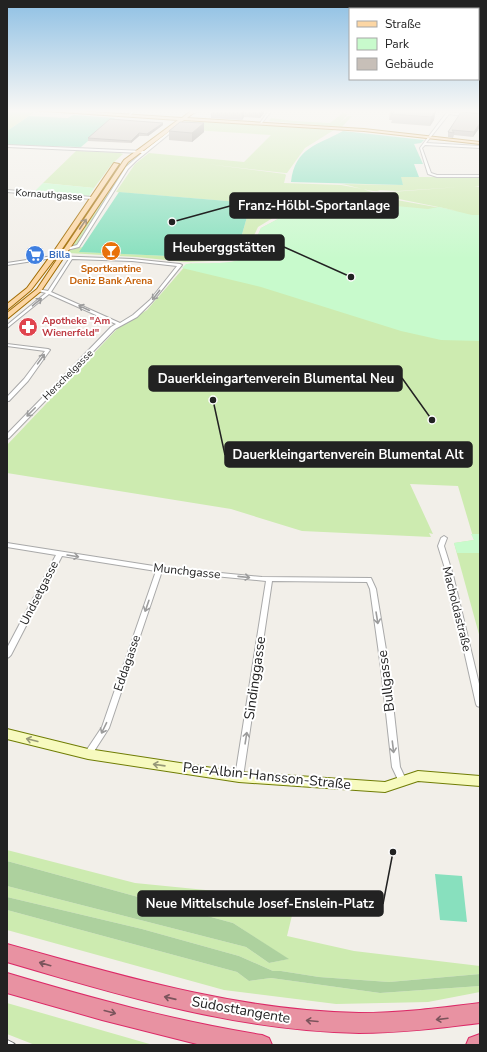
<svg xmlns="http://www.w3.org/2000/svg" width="487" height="1052" viewBox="0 0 487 1052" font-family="'Nunito Sans',sans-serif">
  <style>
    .grass { fill: #cdebb0 }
    .forest { fill: #add19e }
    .park { fill: #c8facc }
    .pitch { fill: #88e0be }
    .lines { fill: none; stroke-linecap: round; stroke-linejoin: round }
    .street-casing { stroke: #a9a9a9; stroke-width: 2 }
    .secondary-casing { stroke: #707d05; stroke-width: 2 }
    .primary-casing { stroke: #a06b00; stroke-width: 2 }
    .highway-casing { stroke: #dc2a67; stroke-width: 2 }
    .street { fill: #fff; fill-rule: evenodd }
    .secondary { fill: #f7fabf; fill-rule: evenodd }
    .primary { fill: #fcd6a4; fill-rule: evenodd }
    .highway { fill: #e892a2; fill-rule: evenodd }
    .rail-casing { stroke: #707070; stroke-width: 5.5 }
    .rail { stroke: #fff; stroke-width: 4; stroke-dasharray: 12; stroke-linecap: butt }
    .wall { fill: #aba49e }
    .shaded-wall { fill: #8b8681 }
    .building { fill: #c7bfb8; stroke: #8b8681 }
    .oneway { stroke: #8f7c63 }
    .oneway2 { stroke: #9c9c9c }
    .oneway3 { stroke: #979978 }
    .oneway4 { stroke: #7b545c }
    .labels { text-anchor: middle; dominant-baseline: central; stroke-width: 4; stroke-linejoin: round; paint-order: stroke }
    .far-street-label { font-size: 10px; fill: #222; stroke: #fff }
    .far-shop-label { font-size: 10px; font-weight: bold; fill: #366cbe; stroke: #fff; text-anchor: start }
    .far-food-label { font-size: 10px; font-weight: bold; fill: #c56008; stroke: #fff }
    .far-health-label { font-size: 10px; font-weight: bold; fill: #be3a42; stroke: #fff; text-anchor: start }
    .street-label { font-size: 12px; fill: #222; stroke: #fff }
    .near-street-label { font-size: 14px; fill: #222; stroke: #fff }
    .leader { fill: none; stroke: #222; stroke-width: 1.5 }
    .callout-dot { fill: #222; stroke: #fff; stroke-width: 1.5 }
    .callout { fill: #222; stroke: #222; stroke-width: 1.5 }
    .callout-label { font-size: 13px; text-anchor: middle; font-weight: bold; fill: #fff }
  </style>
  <rect width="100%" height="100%" fill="#f2efe9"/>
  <path class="grass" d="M7 111 33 113 7 131Z
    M343 113 348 114 339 124 348 116H352L342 127 269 121 271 118 294 121 330 123Z
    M187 121 334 130 305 148 287 173H285L207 164H135L149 153 244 162 271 135 177 129Z
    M76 151 120 153 123 154 111 165 94 188 43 183Z
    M130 161H132L125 169 76 245H73L124 168Z
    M135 164H207L285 174 286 175 284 183 341 185 363 189 391 199 458 211 389 197 377 193 460 187 398 191 377 190 380 191C373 193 350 185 341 184L403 185 400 177H480V186H474L480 187V638L454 543 474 540 458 486 410 484 433 534 429 533 431 537 302 531 231 509 7 473V445L118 328 147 310 187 264C202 263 240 266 249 255L261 228 278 219 285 204 360 211 364 203 279 196 277 204H280L276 216 258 227 245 255 236 260 185 262 137 257 68 253 70 250 82 247 80 252 235 259 251 203 116 192Z
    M7 850 135 883 296 899 287 936 354 951 480 966V974L389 982 319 977 281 971H273L239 956 142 929 7 897V886L246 947 269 963 288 959 233 923 7 861Z
    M7 910 237 972 249 981 271 978 380 993 480 986V992L428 1002 336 1004 224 990 7 930Z
    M7 1003 153 1045H35L7 1034Z"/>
  <path class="forest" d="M7 861 233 923 289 959 269 963 246 947 7 886Z
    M7 897 142 929 239 956 273 971H281L319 977 389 982 480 974V986L380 993 271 978 249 981 237 972 7 910Z"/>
  <path class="park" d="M43 183 94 188 89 196 35 191Z
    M364 203 428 209 439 207 472 215H480V341L441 340 401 331 261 287 182 268 186 264C201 262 239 266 249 255L261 228 278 219 285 204 360 211Z
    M471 534H480V553H457L454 543 474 540Z"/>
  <path class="pitch" d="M73 115 115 118 81 147 7 145V131L29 116 68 118Z
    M343 131 424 140 421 143 414 144 423 164H414L419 177H401L403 185 291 182C295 147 318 145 343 131Z
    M119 192 251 203 235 259 79 252Z
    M435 874 462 876 467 922 440 920Z"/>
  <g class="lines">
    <g class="street-casing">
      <path id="street" d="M132 110H135L130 116H128Z
        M196 110H201L190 115 188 114Z
        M269 110H272L262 123H260Z
        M447 112 480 116V118L449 114 426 143 480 146V148L425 145 422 148 431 173 437 175H480V177H437L428 174 420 148Z
        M171 128H173L174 130 136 161 128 169 79 247 67 250 65 249 66 248 77 245 126 167 142 153 7 147V145L144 151 171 130Z
        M7 190 92 197 94 198 92 199 7 192Z
        M53 256 132 259 180 264 182 265 152 302 137 317 115 329 9 438 7 439V434L111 327 116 324 49 294 7 328V325L46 293 38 291V289L48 291 69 259 53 258 7 265V263ZM72 259 132 261 177 266 150 300 133 315 120 323 51 292Z
        M7 344 48 349 50 350 28 381 9 401H7V397L24 379 45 351 7 346Z
        M444 536 447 538 444 546 453 575 480 688V707L477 706 476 704 447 575 438 546 441 538Z
        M7 543 160 567 262 577 371 578 376 589 389 668 400 767 407 782 406 784 403 785 400 784 392 767 381 668 370 589 367 582 272 581 243 777 242 779 239 780 236 779 235 777 266 581 162 571 109 728 91 756 88 757 85 756 84 754 102 727 156 571 62 556 11 655 9 657 7 658V648L56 555 7 547Z"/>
    </g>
    <g class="secondary-casing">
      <path id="secondary" d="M7 729 88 749 239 772 385 782 418 771 480 776V786L418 781 385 792 239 782 88 759 7 739Z"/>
    </g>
    <g class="primary-casing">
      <path id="primary" d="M61 110 182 118 192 110H197L187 118 364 129 480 142V144L364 131 184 120 128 162 41 291 7 319V313L37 289 124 160 178 120 30 110Z
        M114 163 119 164 60 252 31 290 7 310V304L27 288 54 251Z"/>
    </g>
    <g class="highway-casing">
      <path id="highway" d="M7 944C122 976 239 1011 359 1013 400 1013 440 1008 480 1003V1023C440 1028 400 1033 359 1033 239 1031 122 996 7 962Z
        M7 973C91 998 175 1021 262 1035L269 1038 272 1045 197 1044 102 1020 7 993Z
        M480 1034V1045H466L469 1038Z"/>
    </g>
    <use href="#street" class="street"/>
    <use href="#secondary" class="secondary"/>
    <use href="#primary" class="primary"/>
    <use href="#highway" class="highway"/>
    <g class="rail-casing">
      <path id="rail" d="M7 1042 13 1045"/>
    </g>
    <use href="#rail" class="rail"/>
  </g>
  <path class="wall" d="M211 110H264V113L260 118 244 117 242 120 211 118Z
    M391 110H434V120L430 126 391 123 392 120H389L390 111Z
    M463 110H480V127L473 137 454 135 453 138 448 137V132L463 112Z
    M163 125 148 136H139L131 143 88 141V138Z
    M169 131 204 132 192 142 169 140Z"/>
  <path class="shaded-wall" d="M243 110H244V117L242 120V111Z
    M260 110H264V113L260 118Z
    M429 110H434L433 115 436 111 434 120 430 126 431 117Z
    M163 123V125L148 136 147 134Z
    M204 123V132L192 142V133Z
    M480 123V127L473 137 474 132Z
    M139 133V136L131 143V141Z"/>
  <path class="building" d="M391 110H432L431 111H436L431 117 392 114 394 112 390 111Z
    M461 112 480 114V123L474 132 452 130 454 133 448 132Z
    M110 119 163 123 147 134 139 133 131 141 88 138Z
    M180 122 204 123 192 133 169 131Z"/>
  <defs><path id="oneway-shaft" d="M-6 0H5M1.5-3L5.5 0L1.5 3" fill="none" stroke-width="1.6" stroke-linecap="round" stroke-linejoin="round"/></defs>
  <use class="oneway" href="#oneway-shaft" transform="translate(83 224) rotate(-56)"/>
  <g class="oneway2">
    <use href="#oneway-shaft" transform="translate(156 295) rotate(128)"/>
    <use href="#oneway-shaft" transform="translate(37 302) rotate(-40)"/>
    <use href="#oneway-shaft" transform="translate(84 308) rotate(-155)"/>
    <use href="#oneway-shaft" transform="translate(41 359) rotate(-54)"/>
    <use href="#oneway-shaft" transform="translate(31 412) rotate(135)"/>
    <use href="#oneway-shaft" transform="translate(73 556) rotate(9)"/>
    <use href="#oneway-shaft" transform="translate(244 577) rotate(6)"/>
    <use href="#oneway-shaft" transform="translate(147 606) rotate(109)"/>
    <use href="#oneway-shaft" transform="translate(377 618) rotate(81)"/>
    <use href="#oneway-shaft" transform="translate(104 728) rotate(116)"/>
    <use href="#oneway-shaft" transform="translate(246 738) rotate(-81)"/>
    <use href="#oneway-shaft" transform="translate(393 747) rotate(83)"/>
  </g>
  <g class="oneway3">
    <use href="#oneway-shaft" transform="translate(32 740) rotate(-166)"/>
    <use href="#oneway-shaft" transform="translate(159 765) rotate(-172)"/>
  </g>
  <g class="oneway4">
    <use href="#oneway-shaft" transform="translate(45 964) rotate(-164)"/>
    <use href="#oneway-shaft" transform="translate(170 998) rotate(-167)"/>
    <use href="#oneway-shaft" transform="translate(110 1012) rotate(15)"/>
    <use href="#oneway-shaft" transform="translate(442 1019) rotate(173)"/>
    <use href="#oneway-shaft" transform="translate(312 1021) rotate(-175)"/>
  </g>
  <linearGradient id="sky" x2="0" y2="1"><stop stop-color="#8fc0e4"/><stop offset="0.43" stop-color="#f9f8f5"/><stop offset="1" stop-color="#f9f8f5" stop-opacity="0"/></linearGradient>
  <rect width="487" height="258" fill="url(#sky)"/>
  <defs>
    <g id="bar-disc" transform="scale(1)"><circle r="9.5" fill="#e8710a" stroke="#fff"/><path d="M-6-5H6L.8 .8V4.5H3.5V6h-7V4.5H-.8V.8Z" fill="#fff"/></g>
    <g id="supermarket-disc" transform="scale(1)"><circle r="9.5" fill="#3f7fe0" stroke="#fff"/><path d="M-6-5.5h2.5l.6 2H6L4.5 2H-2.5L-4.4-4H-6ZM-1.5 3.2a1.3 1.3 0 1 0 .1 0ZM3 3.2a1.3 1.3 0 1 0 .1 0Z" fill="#fff"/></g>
    <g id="pharmacy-disc" transform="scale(1)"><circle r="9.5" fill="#e0444e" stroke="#fff"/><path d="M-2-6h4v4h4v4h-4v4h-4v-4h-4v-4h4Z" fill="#fff"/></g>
  </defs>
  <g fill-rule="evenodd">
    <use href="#bar-disc" x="111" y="251"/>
    <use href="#supermarket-disc" x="35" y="255"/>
    <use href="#pharmacy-disc" x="28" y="327"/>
  </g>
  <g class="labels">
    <g class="far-street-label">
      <text transform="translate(49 195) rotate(4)">Kornauthgasse</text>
      <text transform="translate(68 375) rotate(-45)">Herschelgasse</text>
    </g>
    <g class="far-shop-label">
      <text x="49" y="255">Billa</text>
    </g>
    <g class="far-food-label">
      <text x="111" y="269">Sportkantine<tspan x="111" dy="12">Deniz Bank Arena</tspan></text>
    </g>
    <g class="far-health-label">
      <text x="42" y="321">Apotheke "Am<tspan x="42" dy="12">Wienerfeld"</tspan></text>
    </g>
    <g class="street-label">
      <text transform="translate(187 571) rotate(6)">Munchgasse</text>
      <text transform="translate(39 593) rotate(-63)">Undsetgasse</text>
      <text transform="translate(457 609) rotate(76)">Macholdastraße</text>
      <text transform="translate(127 663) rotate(-71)">Eddagasse</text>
    </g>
    <g class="near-street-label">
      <text transform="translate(255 678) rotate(-82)">Sindinggasse</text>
      <text transform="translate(386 681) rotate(-97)">Bullgasse</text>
      <text transform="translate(267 776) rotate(6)">Per-Albin-Hansson-Straße</text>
      <text transform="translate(241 1010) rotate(10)">Südosttangente</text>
    </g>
  </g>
  <path class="leader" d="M172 222L230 206M351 277L284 247M432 420L402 378M213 400L225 455M393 852L383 904"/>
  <g class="callout-dot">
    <circle cx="172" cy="222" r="4"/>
    <circle cx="351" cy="277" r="4"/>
    <circle cx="432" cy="420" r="4"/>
    <circle cx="213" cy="400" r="4"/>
    <circle cx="393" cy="852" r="4"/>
  </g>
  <g class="callout">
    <rect x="230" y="193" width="168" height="25" rx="4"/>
    <rect x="165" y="235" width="119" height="25" rx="4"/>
    <rect x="149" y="366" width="253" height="25" rx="4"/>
    <rect x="225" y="442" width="247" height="25" rx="4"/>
    <rect x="138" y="891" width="245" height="25" rx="4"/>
  </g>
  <g class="callout-label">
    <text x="314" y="210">Franz-Hölbl-Sportanlage</text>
    <text x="224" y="252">Heuberggstätten</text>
    <text x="276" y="383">Dauerkleingartenverein Blumental Neu</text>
    <text x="348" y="459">Dauerkleingartenverein Blumental Alt</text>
    <text x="260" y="908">Neue Mittelschule Josef-Enslein-Platz</text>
  </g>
  <rect width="487" height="1052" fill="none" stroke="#222222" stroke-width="16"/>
  <rect x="349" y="8" width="130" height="72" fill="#ffffff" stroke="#a7a7a7"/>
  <rect x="357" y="21" width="20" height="6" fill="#fcd6a4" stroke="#a7a7a7"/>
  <text x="385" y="28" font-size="12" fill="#222222">Straße</text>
  <rect x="357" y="38" width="20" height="12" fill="#c8facc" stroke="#a7a7a7"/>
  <text x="385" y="48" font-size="12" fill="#222222">Park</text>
  <rect x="357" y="58" width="20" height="12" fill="#c7bfb8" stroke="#a7a7a7"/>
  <text x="385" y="68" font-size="12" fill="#222222">Gebäude</text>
</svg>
